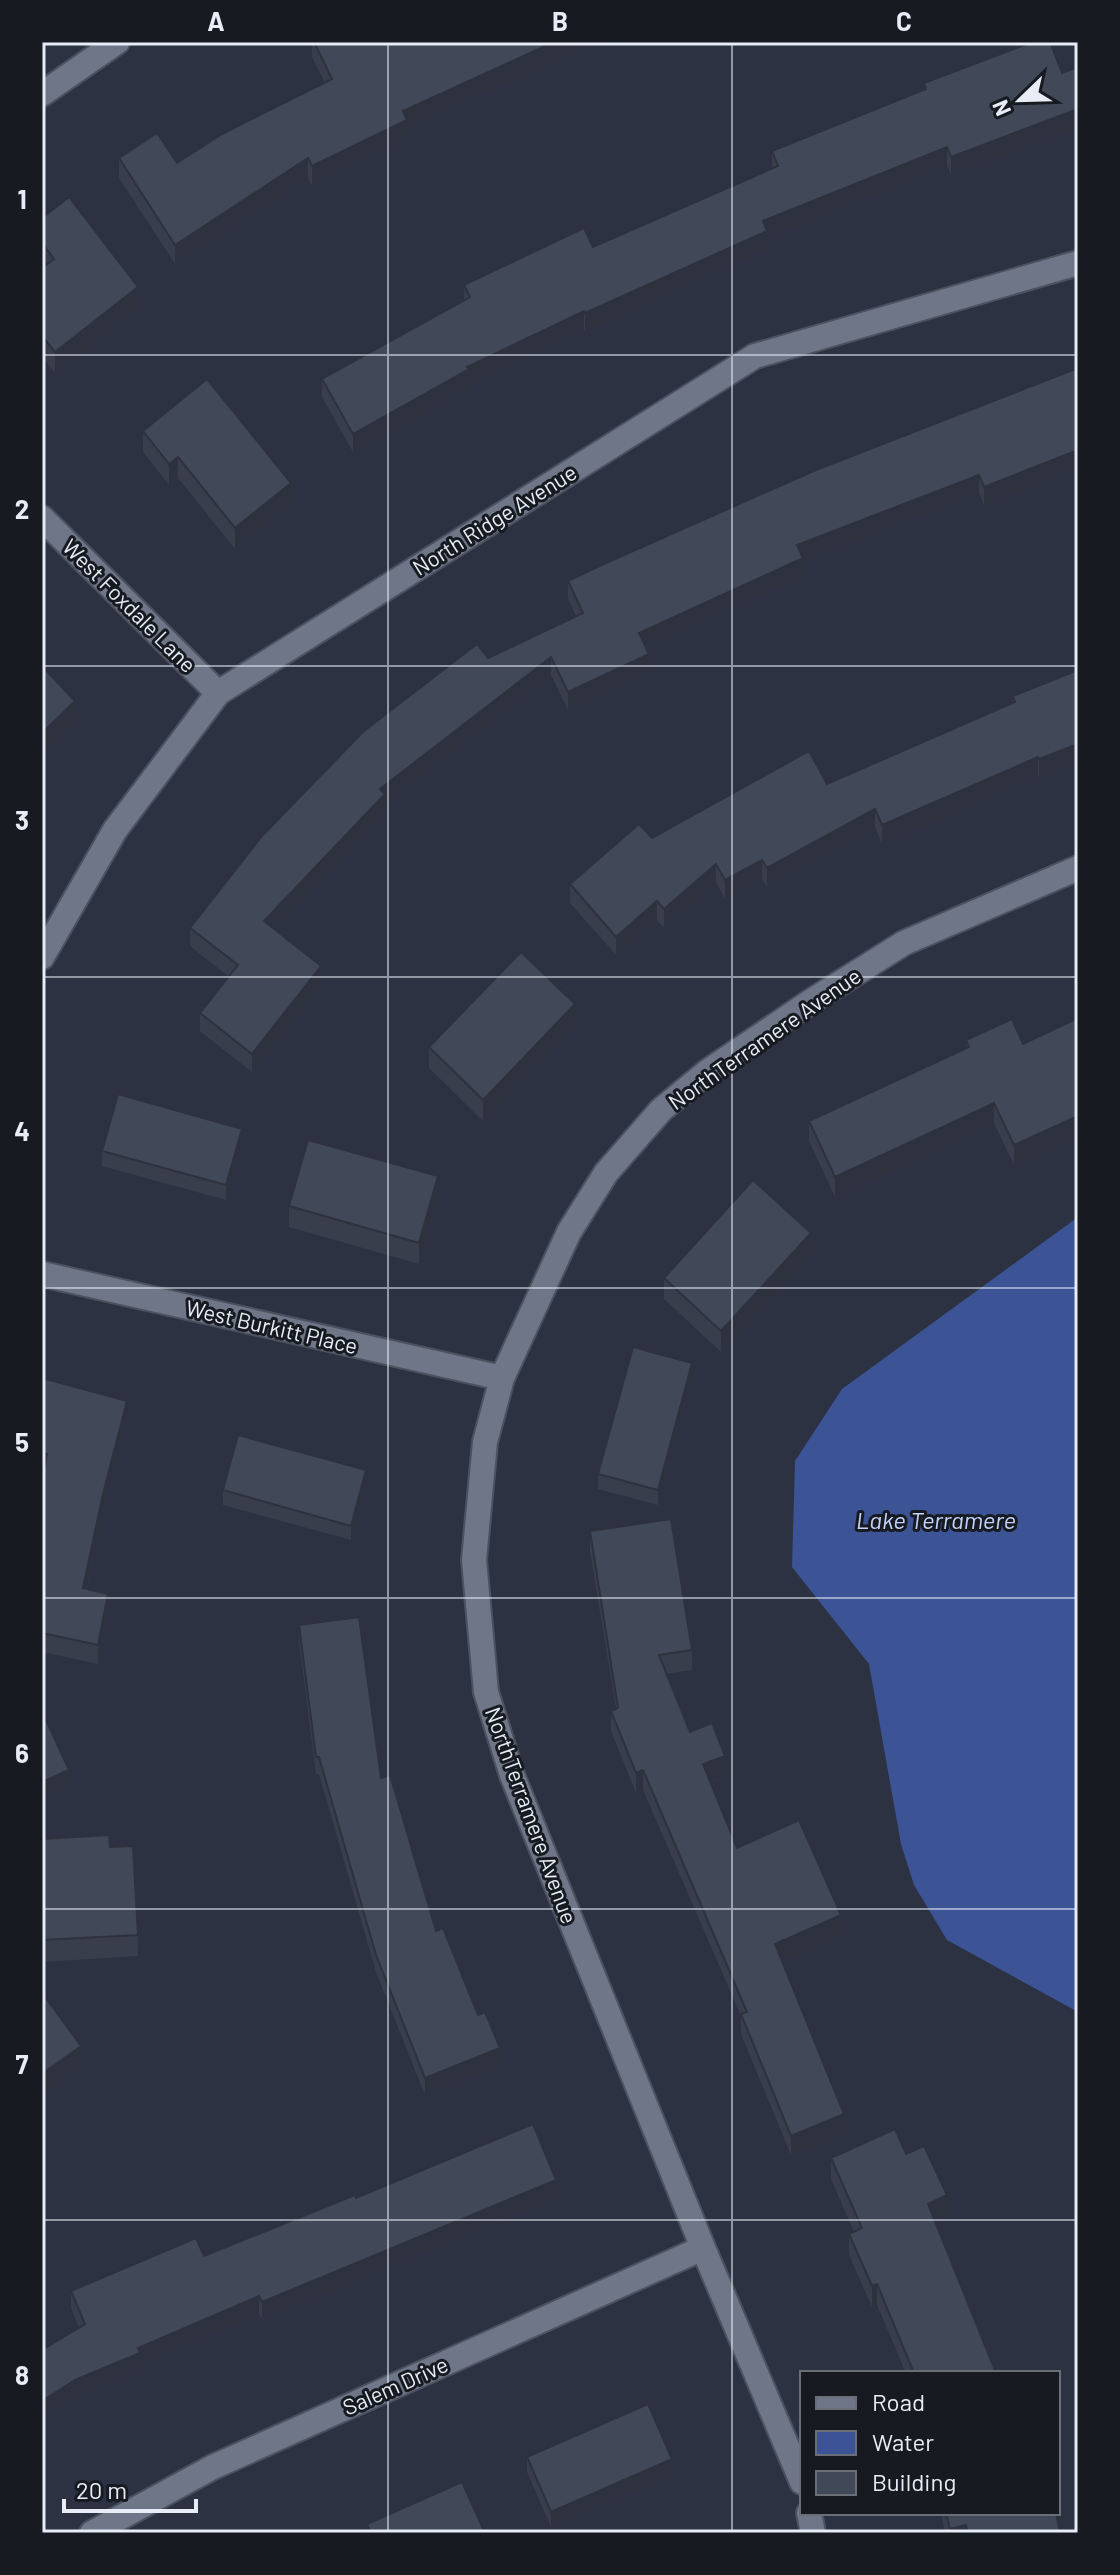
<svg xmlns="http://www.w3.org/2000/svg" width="1120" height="2575" viewBox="0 0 1120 2575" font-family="Barlow,sans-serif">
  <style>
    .water { fill: #3c5495 }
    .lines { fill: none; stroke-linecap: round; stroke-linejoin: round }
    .street-casing { stroke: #4b515e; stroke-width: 28 }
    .street { stroke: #6e7688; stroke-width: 24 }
    .wall { fill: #383e4c }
    .shaded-wall { fill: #2e323e }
    .building { fill: #414858; stroke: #2e323e; stroke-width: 2 }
    .grid { fill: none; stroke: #e7ecf6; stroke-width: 2; stroke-opacity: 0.55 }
    .labels { text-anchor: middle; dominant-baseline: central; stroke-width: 6; stroke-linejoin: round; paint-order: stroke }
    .street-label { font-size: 22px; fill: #e7ecf6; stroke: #171a21 }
    .water-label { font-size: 24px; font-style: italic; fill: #c2d3f9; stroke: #171a21 }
    .neatline { fill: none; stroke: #e7ecf6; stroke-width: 3 }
    .grid-label { font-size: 26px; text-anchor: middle; font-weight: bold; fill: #e7ecf6 }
  </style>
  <rect width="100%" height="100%" fill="#2c3242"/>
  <path class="water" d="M1078 1217V2012L947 1940 914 1885 901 1844 869 1664 792 1567 795 1461 842 1389Z"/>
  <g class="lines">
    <g class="street-casing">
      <path id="street" d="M42 94 117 42
        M42 518 218 693
        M42 957 115 830 218 693 755 356 1078 263
        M42 1274 502 1378
        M802 2482 703 2248 512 1775 486 1692 474 1560 485 1442 502 1378 569 1232 606 1173 661 1110 707 1072 810 1002 904 943 1078 868
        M809 2513 813 2533
        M92 2533 213 2467 703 2248"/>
    </g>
    <use href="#street" class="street"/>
  </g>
  <path class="wall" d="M312 42H597L407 128V139L312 186 308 178 175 264 119 178V158L177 163 325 83 312 57Z
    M1032 42 951 175 947 165 767 238V249L585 331 584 329 469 384V387L353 452 322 397V379L464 300V285L593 247 772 169V151L924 90V83Z
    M42 218 138 308 55 373 42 357V268L44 267 42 264Z
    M1078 368 984 505 979 493 803 561V576L646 648 649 672 568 710 551 675 385 803V812L273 929 321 984 252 1072 200 1031V1013L229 977 190 946V928L488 658 576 616 568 599V581Z
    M143 431 291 504 235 549 178 478 169 485 143 452Z
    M1078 670 1039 778 1038 776 882 844 875 827 767 887 762 879 725 899 716 882 664 928 657 920 616 955 570 903V884L652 838 827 784 1013 703V696Z
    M575 1025 483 1121 429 1068V1047Z
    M966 1040 1023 1044 1014 1165 994 1123 835 1197 809 1141V1121L966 1048Z
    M242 1143 226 1200 102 1166V1151Z
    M438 1197 419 1264 289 1227V1206Z
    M811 1254 721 1352 664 1299V1278Z
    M42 1378 127 1419 103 1512 87 1589 108 1612 98 1664 42 1652V1479L44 1471H42Z
    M692 1378 658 1505 598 1489V1474Z
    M366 1485 351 1540 223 1505V1490Z
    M590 1531 692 1650V1670L666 1674 690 1732 725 1776 710 1782 737 1848 841 1935 782 1961 844 2134 791 2155 741 2034V2016L643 1790 636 1793 611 1731V1711L616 1709 590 1551Z
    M299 1625 381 1778 436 1931 478 2015 500 2065 425 2095 376 1972 319 1774H316L299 1642Z
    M42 1839 138 1935V1956L42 1962Z
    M906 2154 947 2216 935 2222 996 2373H906L877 2305 872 2307 849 2255V2234L854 2232 831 2179V2158Z
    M556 2197 262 2320 259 2313 140 2364V2370L75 2398 79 2328 71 2308V2291L204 2256 356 2198Z
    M527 2457 672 2474 551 2527 527 2472Z
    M941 2513H1056L1060 2533H945Z"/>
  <path class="shaded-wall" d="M554 42H597L407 128V139L312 186V166L403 111Z
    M605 42H624L605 51Z
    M1078 109V127L951 175V157Z
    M947 147V165L767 238V249L585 331V313L763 221Z
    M308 158V178L175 264V245Z
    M138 287V308L55 373V352Z
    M584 311V329L469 384V387L353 452V434L467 367Z
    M1078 450V468L984 505V487Z
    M178 457V478L169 485V464Z
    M979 475V493L803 561V576L639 651V633L797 545Z
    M291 483V504L235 549V528Z
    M649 654V672L568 710V692Z
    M551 657V675L385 803V812L264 939V921L380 789Z
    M75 701V722L42 754V733Z
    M1078 744V762L1039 778V759Z
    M1038 757V776L882 844V825Z
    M875 809V827L767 887V868Z
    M762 860V879L725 899V880Z
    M716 864V882L664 928V909Z
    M657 901V920L616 955V937Z
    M321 966V984L252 1072V1054Z
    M575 1004V1025L483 1121V1100Z
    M994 1103V1123L835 1197V1177Z
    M1078 1116V1136L1014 1165V1145Z
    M242 1129V1143L226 1200V1185Z
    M438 1176V1197L419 1264V1243Z
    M811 1233V1254L721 1352V1331Z
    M692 1363V1378L658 1505V1490Z
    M127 1401V1419L103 1512 83 1607V1588L103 1494Z
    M366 1470V1485L351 1540V1526Z
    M108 1594V1612L98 1664V1645Z
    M725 1756V1776L703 1784V1764Z
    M69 1770V1785L42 1797V1782Z
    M643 1770V1790L636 1793V1773Z
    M841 1915V1935L775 1964V1944Z
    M81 2046V2067L42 2096V2074Z
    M500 2048V2065L425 2095V2078Z
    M844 2114V2134L791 2155V2136Z
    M556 2180V2197L262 2320V2302Z
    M947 2195V2216L928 2225V2204Z
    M877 2284V2305L872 2307V2286Z
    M259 2296V2313L140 2364V2370L75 2398 42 2418V2401L75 2380 138 2348Z
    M672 2459V2474L551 2527V2512Z
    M966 2525V2533H950V2529Z"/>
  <path class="building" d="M314 42H554L403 111 407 120 312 166 308 158 175 245 119 158 157 133 177 163 222 134 332 79Z
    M1032 42H1050L1062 73 1078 67V109L951 157 947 147 763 221 767 231 585 313 584 311 467 367 469 369 353 434 322 379 470 297 464 285 584 228 593 247 778 166 772 151 926 89 924 83Z
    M69 197 138 287 55 352 42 336V268L54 259 42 243V218Z
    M1078 368V450L984 487 979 475 797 545 803 558 639 633 649 654 568 692 551 657 380 789 385 794 264 921 321 966 252 1054 200 1013 238 965 190 928 262 836 364 731 477 644 488 658 583 613 568 581 606 563 816 470Z
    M207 379 291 483 235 528 178 457 169 464 143 431Z
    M42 666 75 701 42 733Z
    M1078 670V744L1039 759 1038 757 882 825 875 809 767 868 762 860 725 880 716 864 664 909 657 901 616 937 570 884 639 824 652 838 809 751 827 784 1015 702 1013 696Z
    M521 952 575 1004 483 1100 429 1047Z
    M1078 1018V1116L1014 1145 994 1103 835 1177 809 1121 969 1047 966 1040 1012 1019 1023 1044Z
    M118 1094 242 1129 226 1185 102 1151Z
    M308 1140 438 1176 419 1243 289 1206Z
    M753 1180 811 1233 721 1331 664 1278Z
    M633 1347 692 1363 658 1490 598 1474Z
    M42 1378 127 1401 103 1494 83 1588 108 1594 98 1645 42 1633V1479L47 1454 42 1452Z
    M238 1435 366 1470 351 1526 223 1490Z
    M671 1519 692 1650 659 1655 690 1732 712 1723 725 1756 703 1764 737 1848 799 1820 841 1915 775 1944 844 2114 791 2136 741 2014 747 2012 643 1770 636 1773 611 1711 618 1708 590 1531Z
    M359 1617 381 1778 390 1775 436 1931 443 1928 478 2015 485 2012 500 2048 425 2078 376 1955 319 1757H316L299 1625Z
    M42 1711 69 1770 42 1782Z
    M109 1835 110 1847 133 1846 138 1935 42 1940V1839Z
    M43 1994 81 2046 42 2074V1995Z
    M533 2124 556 2180 262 2302 259 2296 138 2348 140 2353 75 2380 42 2401V2350L85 2324 71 2291 196 2238 204 2256 355 2195 356 2198Z
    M895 2129 906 2154 924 2146 947 2195 928 2204 996 2373H914L877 2284 872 2286 849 2234 862 2228 831 2158Z
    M648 2404 672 2459 551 2512 527 2457Z
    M462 2482 485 2533H371L367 2524Z
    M946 2513H1056L1060 2533H968L966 2525 950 2529Z"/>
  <path class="grid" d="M388 42V2533M732 42V2533M42 355H1078M42 666H1078M42 977H1078M42 1288H1078M42 1598H1078M42 1909H1078M42 2220H1078"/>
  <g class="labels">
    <g class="street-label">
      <text transform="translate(494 519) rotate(-32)">North Ridge Avenue</text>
      <text transform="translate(130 605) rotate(45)">West Foxdale Lane</text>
      <text transform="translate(764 1038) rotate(-35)">NorthTerramere Avenue</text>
      <text transform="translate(272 1326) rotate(13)">West Burkitt Place</text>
      <text transform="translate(532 1815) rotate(70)">NorthTerramere Avenue</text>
      <text transform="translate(395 2385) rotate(-24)">Salem Drive</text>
    </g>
    <g class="water-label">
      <text x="936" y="1519">Lake Terramere</text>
    </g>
  </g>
  <rect width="1120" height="2575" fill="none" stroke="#171a21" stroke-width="88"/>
  <rect x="800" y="2371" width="260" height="144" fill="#171a21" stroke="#6a6e76" stroke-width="2"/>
  <rect x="816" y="2397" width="40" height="12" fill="#6e7688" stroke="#6a6e76" stroke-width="2"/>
  <text x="872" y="2411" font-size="24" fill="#e7ecf6">Road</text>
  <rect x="816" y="2431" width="40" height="24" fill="#3c5495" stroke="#6a6e76" stroke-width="2"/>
  <text x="872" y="2451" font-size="24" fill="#e7ecf6">Water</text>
  <rect x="816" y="2471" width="40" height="24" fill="#414858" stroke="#6a6e76" stroke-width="2"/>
  <text x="872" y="2491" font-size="24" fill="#e7ecf6">Building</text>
  <g transform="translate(1020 100) rotate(247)" stroke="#171a21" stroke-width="6" paint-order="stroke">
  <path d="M0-6L14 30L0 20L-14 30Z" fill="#e7ecf6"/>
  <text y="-12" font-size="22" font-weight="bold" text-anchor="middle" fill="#e7ecf6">N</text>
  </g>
  <path d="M64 2499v12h132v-12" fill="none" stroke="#e7ecf6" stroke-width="4"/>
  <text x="76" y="2499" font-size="24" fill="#e7ecf6" stroke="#171a21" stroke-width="6" paint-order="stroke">20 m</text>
  <rect x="44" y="44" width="1032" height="2487" class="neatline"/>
  <g class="grid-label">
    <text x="216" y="31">A</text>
    <text x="560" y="31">B</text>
    <text x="904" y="31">C</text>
    <text x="22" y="209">1</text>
    <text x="22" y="519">2</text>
    <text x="22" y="830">3</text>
    <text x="22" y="1141">4</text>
    <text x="22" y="1452">5</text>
    <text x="22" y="1763">6</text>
    <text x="22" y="2074">7</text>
    <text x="22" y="2385">8</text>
  </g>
</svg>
